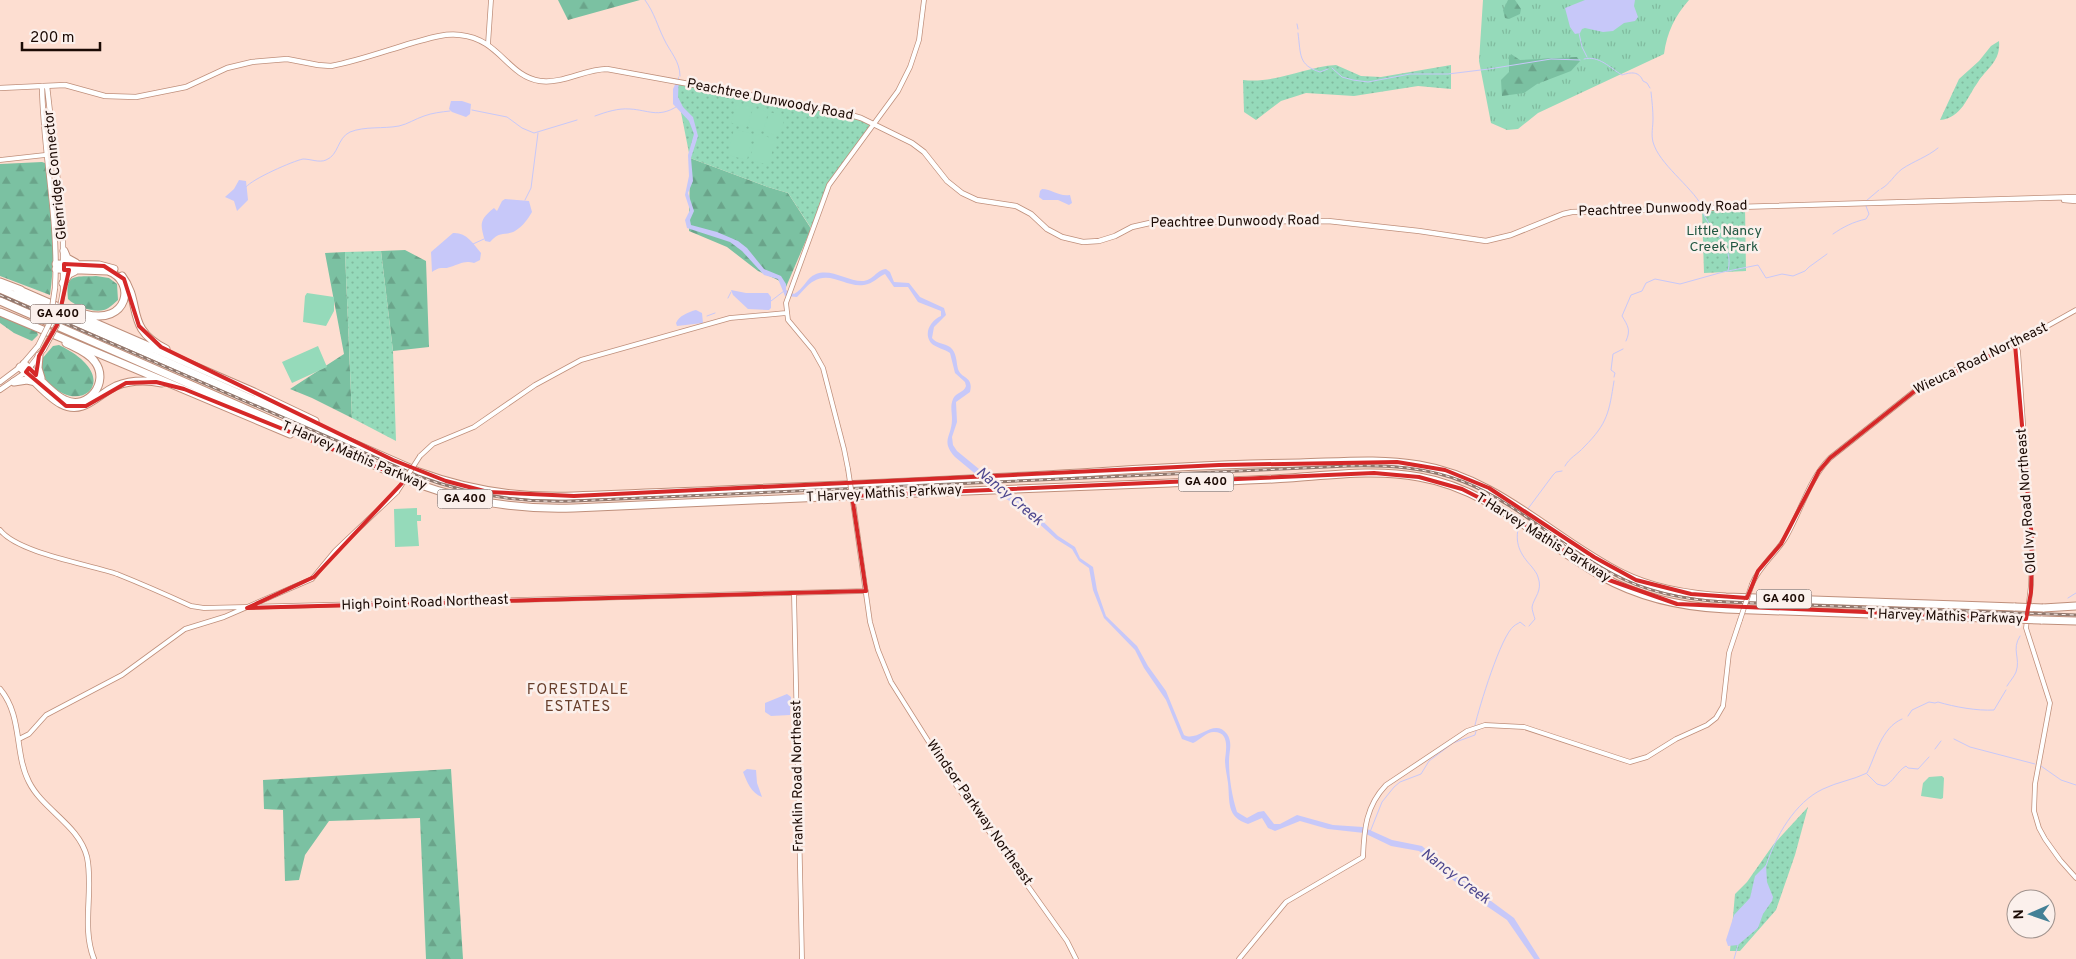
<svg xmlns="http://www.w3.org/2000/svg" width="2076" height="959" viewBox="0 0 2076 959" font-family="Overpass,sans-serif">
  <style>
    .grass { fill: url(#grass-tufts) }
    .forest { fill: url(#forest-firs) }
    .park { fill: url(#park-dots) }
    .pitch { fill: #95daba }
    .water { fill: #c7c8f9 }
    .lines { fill: none; stroke-linecap: round; stroke-linejoin: round }
    .stream { stroke: #c7c8f9; stroke-width: 1 }
    .tertiary-casing { stroke: #bf8f7b; stroke-width: 5.5 }
    .secondary-casing { stroke: #bf8f7b; stroke-width: 6 }
    .motorway-casing { stroke: #bf8f7b; stroke-width: 9 }
    .tertiary { stroke: #fff; stroke-width: 4 }
    .secondary { stroke: #fff; stroke-width: 4.5 }
    .motorway { stroke: #fff; stroke-width: 7 }
    .rail-casing { stroke: #91796f; stroke-width: 3 }
    .rail { stroke: #fbf0ec; stroke-width: 1; stroke-dasharray: 4; stroke-linecap: butt }
    .tertiary-bridge-casing { stroke: #bf8f7b; stroke-width: 5.5; stroke-linecap: butt }
    .secondary-bridge-casing { stroke: #bf8f7b; stroke-width: 6; stroke-linecap: butt }
    .motorway-bridge-casing { stroke: #bf8f7b; stroke-width: 9; stroke-linecap: butt }
    .tertiary-bridge { stroke: #fff; stroke-width: 4 }
    .secondary-bridge { stroke: #fff; stroke-width: 4.5 }
    .motorway-bridge { stroke: #fff; stroke-width: 7 }
    .marked { fill: none; stroke: #d62828; stroke-width: 4; stroke-linejoin: round }
    .labels { text-anchor: middle; dominant-baseline: central; stroke-width: 5; stroke-linejoin: round; paint-order: stroke }
    .shield { fill: #fbf0ec; stroke: #5e4f4a; stroke-width: 1 }
    .shield-label { font-size: 12px; font-weight: bold; fill: #1b0a04 }
    .street-label { font-size: 14px; fill: #1b0a04; stroke: #fbf0ec }
    .park-label { font-size: 14px; fill: #205741; stroke: #fbf0ec }
    .water-label { font-size: 15px; font-style: italic; fill: #4d478f; stroke: #fbf0ec }
    .neighbourhood-label { font-size: 15px; letter-spacing: 1px; fill: #683f2c; stroke: #fbf0ec }
  </style>
  <defs>
    <pattern id="grass-tufts" width="24" height="20" patternUnits="userSpaceOnUse" patternTransform="scale(1.25)"><rect width="24" height="20" fill="#95daba"/><path d="M3 7l-1-3M5 7V3M7 7l1-3M15 17l-1-3M17 17v-4M19 17l1-3" fill="none" stroke="#80ba9e"/></pattern>
    <pattern id="forest-firs" width="22" height="20" patternUnits="userSpaceOnUse" patternTransform="scale(1.25)"><rect width="22" height="20" fill="#7bc1a2"/><path d="M5 1l3.5 6h-7zM16 11l3.5 6h-7z" fill="#6aa48a"/></pattern>
    <pattern id="park-dots" width="8" height="8" patternUnits="userSpaceOnUse" patternTransform="scale(1.25)"><rect width="8" height="8" fill="#95daba"/><path d="M2 2h.1M6 6h.1" fill="none" stroke="#80ba9e" stroke-width="1.8" stroke-linecap="round"/></pattern>
  </defs>
  <rect width="100%" height="100%" fill="#fdded1"/>
  <path class="grass" d="M1483 0H1689C1675 16 1667 32 1664 54L1538 113 1518 129 1507 130 1491 123 1479 61Z"/>
  <path class="forest" d="M558 0H640L568 20Z
    M1508 0H1515L1521 9 1520 14 1509 19 1505 18 1503 10Z
    M1511 54 1520 60 1577 57 1580 61 1571 71 1537 84 1524 93 1502 96 1501 80 1509 72V58Z
    M690 158 768 187 788 193 810 227V231L786 287 778 280 758 271 727 247 689 231Z
    M42 162 45 163C53 205 56 253 50 295L0 276V164Z
    M405 250 426 261 429 347 393 351 381 251Z
    M345 252 352 418 312 398 290 389 344 354 325 253Z
    M96 276 109 278 117 284 118 300C113 304 110 308 104 310 94 313 76 307 68 299 65 273 75 277 96 276Z
    M0 315 37 332 38 335 32 341 14 333 0 323Z
    M59 345C125 377 82 417 50 384 43 377 40 371 41 360L53 346Z
    M451 769 463 959H426L420 818 329 821 305 855 299 880 285 881 283 810 264 809 263 780Z"/>
  <path class="park" d="M1999 41C2001 61 1987 68 1978 82 1967 97 1962 118 1940 120L1959 79 1979 61 1991 46Z
    M1336 65 1361 76 1381 77 1451 65V89L1418 86 1354 96 1306 93 1281 101 1256 120 1244 112 1243 80C1275 84 1304 67 1336 65Z
    M675 82 817 107 876 124 851 155 823 197 811 228 788 193 768 187 690 158Z
    M1745 207 1746 271 1704 273 1702 208Z
    M381 251 393 351 396 441 352 418 345 252Z
    M1808 807 1795 855 1776 910 1740 951H1730L1735 894 1747 882 1773 845Z"/>
  <path class="pitch" d="M737 103 752 107 747 127 731 123Z
    M753 108 768 112 763 131 748 127Z
    M769 112 785 116 780 136 764 132Z
    M734 129 753 134 747 160 728 155Z
    M756 134 775 139 769 165 750 160Z
    M307 293 334 297V311L326 326 303 322 305 296Z
    M318 346 327 367 292 383 282 362Z
    M417 508V515H421V521H417L419 546 395 547 394 509Z
    M1942 776 1944 778 1943 798 1941 799 1921 796 1923 783 1929 777Z"/>
  <path class="water" d="M1585 0H1635L1634 6 1638 17 1635 21 1624 23 1613 31 1603 32 1585 28 1582 29 1580 33 1575 34 1570 27 1565 8Z
    M679 76 678 97 683 107 693 117 698 136 691 158 693 181 688 193 694 211 690 220 691 225 717 232 738 241 747 248 764 269 781 276 786 284V290L794 294C804 289 806 278 816 274 831 268 847 281 862 281 873 281 876 270 886 269L890 272 894 282 909 283 920 297 944 308 946 315 934 327 932 338C937 344 944 343 950 347 957 353 956 361 958 369 961 379 974 376 970 392L956 402 957 422 952 437 953 445 957 451 1007 492 1022 501 1058 536 1075 547 1080 558 1093 567 1097 590 1106 616 1137 646 1148 666 1166 691 1184 735C1198 743 1214 717 1227 734 1233 743 1229 751 1229 761 1229 778 1232 796 1237 812L1247 818 1258 812 1264 811 1274 824H1280L1297 815 1333 825 1363 827 1392 840 1422 846 1445 867 1514 918 1540 959H1534L1507 920 1488 907 1440 870 1419 851 1391 846 1364 833 1328 829 1300 821 1275 831 1268 828 1262 818 1248 824C1226 817 1230 802 1228 783 1227 775 1225 768 1225 760 1226 750 1230 732 1214 732 1206 732 1200 740 1193 743L1182 739 1166 700 1144 668 1135 650 1104 618 1093 590 1089 568 1079 561 1072 549 1056 539 1026 512 1002 496 955 457C940 440 952 437 952 419 952 412 950 406 953 399 956 392 964 393 966 386L965 382 955 373 950 353C945 349 936 348 931 343 923 333 931 320 941 316V311L918 302 908 287H894L885 274C878 277 873 284 864 285 847 288 831 271 814 281 808 284 802 292 797 297L785 296 778 279 764 275 742 251 730 242 687 228 685 220 690 210 685 195 689 176 688 155 694 134 689 121 673 104V89Z
    M451 101H462L471 104 470 114 466 117 452 112 449 109Z
    M239 180 246 181 248 200 237 211 234 201 225 197 234 189Z
    M1042 189C1052 189 1059 197 1070 195L1072 203 1069 205 1058 200H1043L1039 197 1040 191Z
    M505 199 529 201 532 212C528 219 523 226 515 231 506 236 500 230 490 242L485 241C480 224 479 220 494 208L497 211 502 201Z
    M453 233C466 232 473 243 481 253L480 260 474 263C464 260 460 264 450 267 442 270 442 265 432 272L431 252Z
    M731 290 746 293H768L771 297V308L769 310 748 309 733 295Z
    M696 310 702 313 703 323 677 326 676 323C679 316 688 312 696 310Z
    M787 694 791 697 790 715 771 716 765 712V703Z
    M747 769 756 770 757 783 762 797C751 793 747 782 743 772Z
    M1766 865 1767 882 1773 897 1772 901 1763 914 1758 928 1738 945 1728 946 1726 940 1734 915 1750 898 1755 876Z"/>
  <g class="lines">
    <path class="stream" d="M645 0C655 14 657 25 664 39 670 52 680 61 680 76
      M1297 24 1298 29
      M1298 33C1301 55 1298 65 1320 72L1328 69
      M1579 33 1582 47 1587 57
      M1584 59C1599 55 1610 68 1622 75 1631 72 1639 71 1643 81L1647 83 1650 88
      M1332 68 1342 77 1353 80 1368 82 1410 74H1448L1489 69 1551 59 1580 60
      M1651 92C1652 101 1653 110 1653 119 1653 127 1651 134 1653 142 1659 164 1690 185 1702 206
      M472 110 507 117 522 128 534 133 577 120
      M595 116C606 112 618 108 630 109 648 110 658 118 676 107
      M246 187C252 179 293 161 303 159 311 159 319 163 326 160 339 155 337 138 350 132 365 126 383 129 399 126 408 124 415 119 424 116 432 113 441 112 450 111
      M1881 189C1890 184 1894 175 1902 169 1914 161 1927 157 1938 148
      M525 200 531 188 538 133
      M1866 201 1879 190
      M1702 210C1709 232 1735 243 1728 271
      M1833 234C1843 227 1853 222 1866 219L1869 214 1866 206
      M473 244 484 239
      M728 298 731 292
      M771 301 784 291
      M707 316 715 313
      M1626 341C1631 330 1628 326 1622 316L1631 295 1642 291 1646 283 1655 279 1680 284 1723 272 1758 265 1766 278 1782 274 1793 276 1805 271 1809 267 1827 254
      M1614 377 1615 373 1611 370 1613 354 1623 349
      M1565 466C1569 458 1578 454 1584 447 1608 423 1609 412 1614 381
      M1527 510 1553 475 1556 472 1562 471
      M1519 525C1514 543 1520 554 1532 567 1534 570 1537 573 1538 577 1543 591 1534 597 1532 607 1532 610 1534 616 1535 619L1529 626
      M2068 598 2076 593
      M2007 686C2010 681 2014 677 2016 672 2021 658 2011 650 2020 636
      M1908 716 1912 710 1929 702 1935 703 1938 702C1955 707 1977 711 1994 710L2006 690
      M1475 725C1479 708 1501 635 1514 626 1516 624 1518 624 1520 622L1525 626
      M1954 739 1970 747 2035 764
      M1935 749 1941 741
      M2041 766 2061 780 2076 785
      M1867 774 1877 784 1884 786C1893 783 1897 771 1906 766L1908 768 1918 769 1929 757
      M1370 832 1382 802 1394 787 1400 782 1421 774 1429 761 1453 743 1475 735 1476 731
      M1766 866C1775 837 1795 802 1823 789 1837 782 1853 780 1867 773 1876 755 1881 728 1902 719
      M1734 959 1738 945"/>
    <g class="tertiary-casing">
      <path id="tertiary" d="M488 44 491 0
        M0 160 54 154
        M2015 344 2018 351 2032 553 2031 585 2026 628 2050 703 2035 784 2034 811 2039 828 2045 839 2060 860 2076 878
        M420 456 433 444 474 427 535 385 581 360 730 318 786 313
        M848 469 844 449 823 368 813 350 788 320 786 303 829 185 898 91 910 67 919 40 924 0
        M854 509 870 622 878 650 891 682 956 785 1067 941 1076 959
        M0 530C18 553 88 564 117 574 142 584 167 595 191 606L204 608 866 591
        M1752 584C1760 565 1776 554 1786 537 1801 511 1809 479 1830 458L1916 390 1948 373 2015 344 2076 310
        M794 594 802 959
        M19 739 29 734 46 715 122 675 185 629 224 617 312 579 335 551 397 492
        M1239 959 1286 902 1363 857C1364 829 1366 806 1386 785L1467 731 1485 725 1524 727 1630 762 1647 757 1676 739 1707 725 1716 718 1723 706 1729 653 1740 620"/>
    </g>
    <g class="secondary-casing">
      <path id="secondary" d="M42 86C43 154 59 220 55 288
        M47 86 63 226V291
        M0 88 65 85 105 96 136 97 186 87 227 68 252 62 287 59 318 65 331 66C358 61 385 51 412 43 427 39 443 33 460 35 500 39 507 76 540 81 563 84 585 69 607 69L837 111 861 118 912 143 924 152 947 181 962 193 977 200 1016 206 1031 214 1047 229 1062 237 1083 242 1099 241 1115 236 1132 227 1154 222 1328 221 1419 231 1486 241 1511 235 1563 214 1572 212 2076 197
        M2064 200 2076 201
        M0 382 20 367 38 346
        M0 390 26 372 44 349
        M0 689C23 716 14 753 29 782 43 810 79 825 87 857 94 890 81 927 94 959"/>
    </g>
    <g class="motorway-casing">
      <path id="motorway" d="M64 251 67 258 76 263
        M56 264 99 265 114 269
        M56 269 108 271C137 281 128 326 85 314
        M122 276C143 304 124 328 166 349
        M0 282 21 290
        M63 283 69 274 75 271
        M0 289 419 472C470 491 520 498 574 496 742 489 911 483 1080 473 1153 468 1227 464 1300 463 1340 462 1380 458 1419 465 1499 478 1553 539 1623 574 1655 590 1691 595 1726 597L2015 607
        M17 289 254 392 315 421
        M0 301 415 483C467 502 519 510 574 508 773 499 971 490 1170 483 1209 481 1249 481 1289 478 1332 475 1376 469 1419 477 1490 489 1540 541 1601 576 1640 598 1681 607 1726 609L2013 619
        M0 312 290 434
        M39 356 38 368 41 378
        M24 364C36 374 51 394 65 400 88 411 110 382 95 362 89 353 76 348 66 343
        M20 367C33 379 46 396 61 404 83 416 97 395 116 386 131 380 146 380 162 383
        M14 382 27 380 36 382
        M2043 608 2076 606
        M2041 620 2076 621"/>
    </g>
    <use href="#tertiary" class="tertiary"/>
    <use href="#secondary" class="secondary"/>
    <use href="#motorway" class="motorway"/>
    <g class="rail-casing">
      <path id="rail" d="M0 295 418 476C469 495 519 503 574 501L1348 466C1388 465 1426 467 1464 482 1519 504 1561 547 1613 574 1648 593 1687 600 1726 602L2076 615"/>
    </g>
    <use href="#rail" class="rail"/>
    <g class="tertiary-bridge-casing">
      <path id="tertiary-bridge" d="M848 469 854 509
        M397 492 420 456
        M1740 620 1752 584"/>
    </g>
    <g class="secondary-bridge-casing">
      <path id="secondary-bridge" d="M38 346 50 322 55 288
        M44 349 57 325 63 291"/>
    </g>
    <g class="motorway-bridge-casing">
      <path id="motorway-bridge" d="M2015 607 2043 608
        M2013 619 2041 620"/>
    </g>
    <use href="#tertiary-bridge" class="tertiary-bridge"/>
    <use href="#secondary-bridge" class="secondary-bridge"/>
    <use href="#motorway-bridge" class="motorway-bridge"/>
  </g>
  <path class="marked" d="M64 264 104 266 124 279 139 326 161 347 393 460 446 481 488 492 574 496 1219 465 1397 462 1445 470 1489 488 1594 557 1636 580 1691 594 1747 598 1758 571 1781 544 1819 471 1830 458 1916 390 2015 344 2032 541 2031 592 2026 619 1677 604 1609 580 1505 511 1462 489 1419 477 1374 473 852 496 866 591 247 608 314 577 406 479 184 389 156 382 126 383 86 406H66L26 372 29 368 36 375 39 356 57 325 69 270H64Z"/>
  <g class="labels">
    <g class="shield">
      <rect x="30.5" y="304.5" width="55" height="19" rx="4"/>
      <rect x="1178.5" y="472.5" width="55" height="19" rx="4"/>
      <rect x="437.5" y="489.5" width="55" height="19" rx="4"/>
      <rect x="1756.5" y="589.5" width="55" height="19" rx="4"/>
    </g>
    <g class="shield-label">
      <text x="58" y="314">GA 400</text>
      <text x="1206" y="482">GA 400</text>
      <text x="465" y="499">GA 400</text>
      <text x="1784" y="599">GA 400</text>
    </g>
    <g class="street-label">
      <text transform="translate(770 100) rotate(11)">Peachtree Dunwoody Road</text>
      <text transform="translate(56 175) rotate(-96)">Glenridge Connector</text>
      <text transform="translate(1663 209) rotate(-2)">Peachtree Dunwoody Road</text>
      <text transform="translate(1235 222) rotate(-1)">Peachtree Dunwoody Road</text>
      <text transform="translate(1981 359) rotate(-26)">Wieuca Road Northeast</text>
      <text transform="translate(354 456) rotate(23)">T Harvey Mathis Parkway</text>
      <text transform="translate(884 494) rotate(-3)">T Harvey Mathis Parkway</text>
      <text transform="translate(2027 501) rotate(-94)">Old Ivy Road Northeast</text>
      <text transform="translate(1543 538) rotate(32)">T Harvey Mathis Parkway</text>
      <text transform="translate(425 603) rotate(-2)">High Point Road Northeast</text>
      <text transform="translate(1945 617) rotate(2)">T Harvey Mathis Parkway</text>
      <text transform="translate(798 776) rotate(-91)">Franklin Road Northeast</text>
      <text transform="translate(979 813) rotate(55)">Windsor Parkway Northeast</text>
    </g>
    <g class="park-label">
      <text x="1724" y="231">Little Nancy<tspan x="1724" dy="16">Creek Park</tspan></text>
    </g>
    <g class="water-label">
      <text transform="translate(1009 497) rotate(40)">Nancy Creek</text>
      <text transform="translate(1455 877) rotate(37)">Nancy Creek</text>
    </g>
    <g class="neighbourhood-label">
      <text x="578" y="690">FORESTDALE<tspan x="578" dy="17">ESTATES</tspan></text>
    </g>
  </g>
  <g transform="translate(2031 914) rotate(268)"><circle r="24" fill="#fbf0ec" stroke="#a1948f"/>
  <path d="M0-4L9 19L0 12L-9 19Z" fill="#438096"/>
  <text y="-8" font-size="14" font-weight="bold" text-anchor="middle" fill="#1b0a04">N</text>
  </g>
  <path d="M22 42v8h78v-8" fill="none" stroke="#1b0a04" stroke-width="2.5"/>
  <text x="30" y="42" font-size="15" fill="#1b0a04" stroke="#fbf0ec" stroke-width="4" paint-order="stroke">200 m</text>
</svg>
